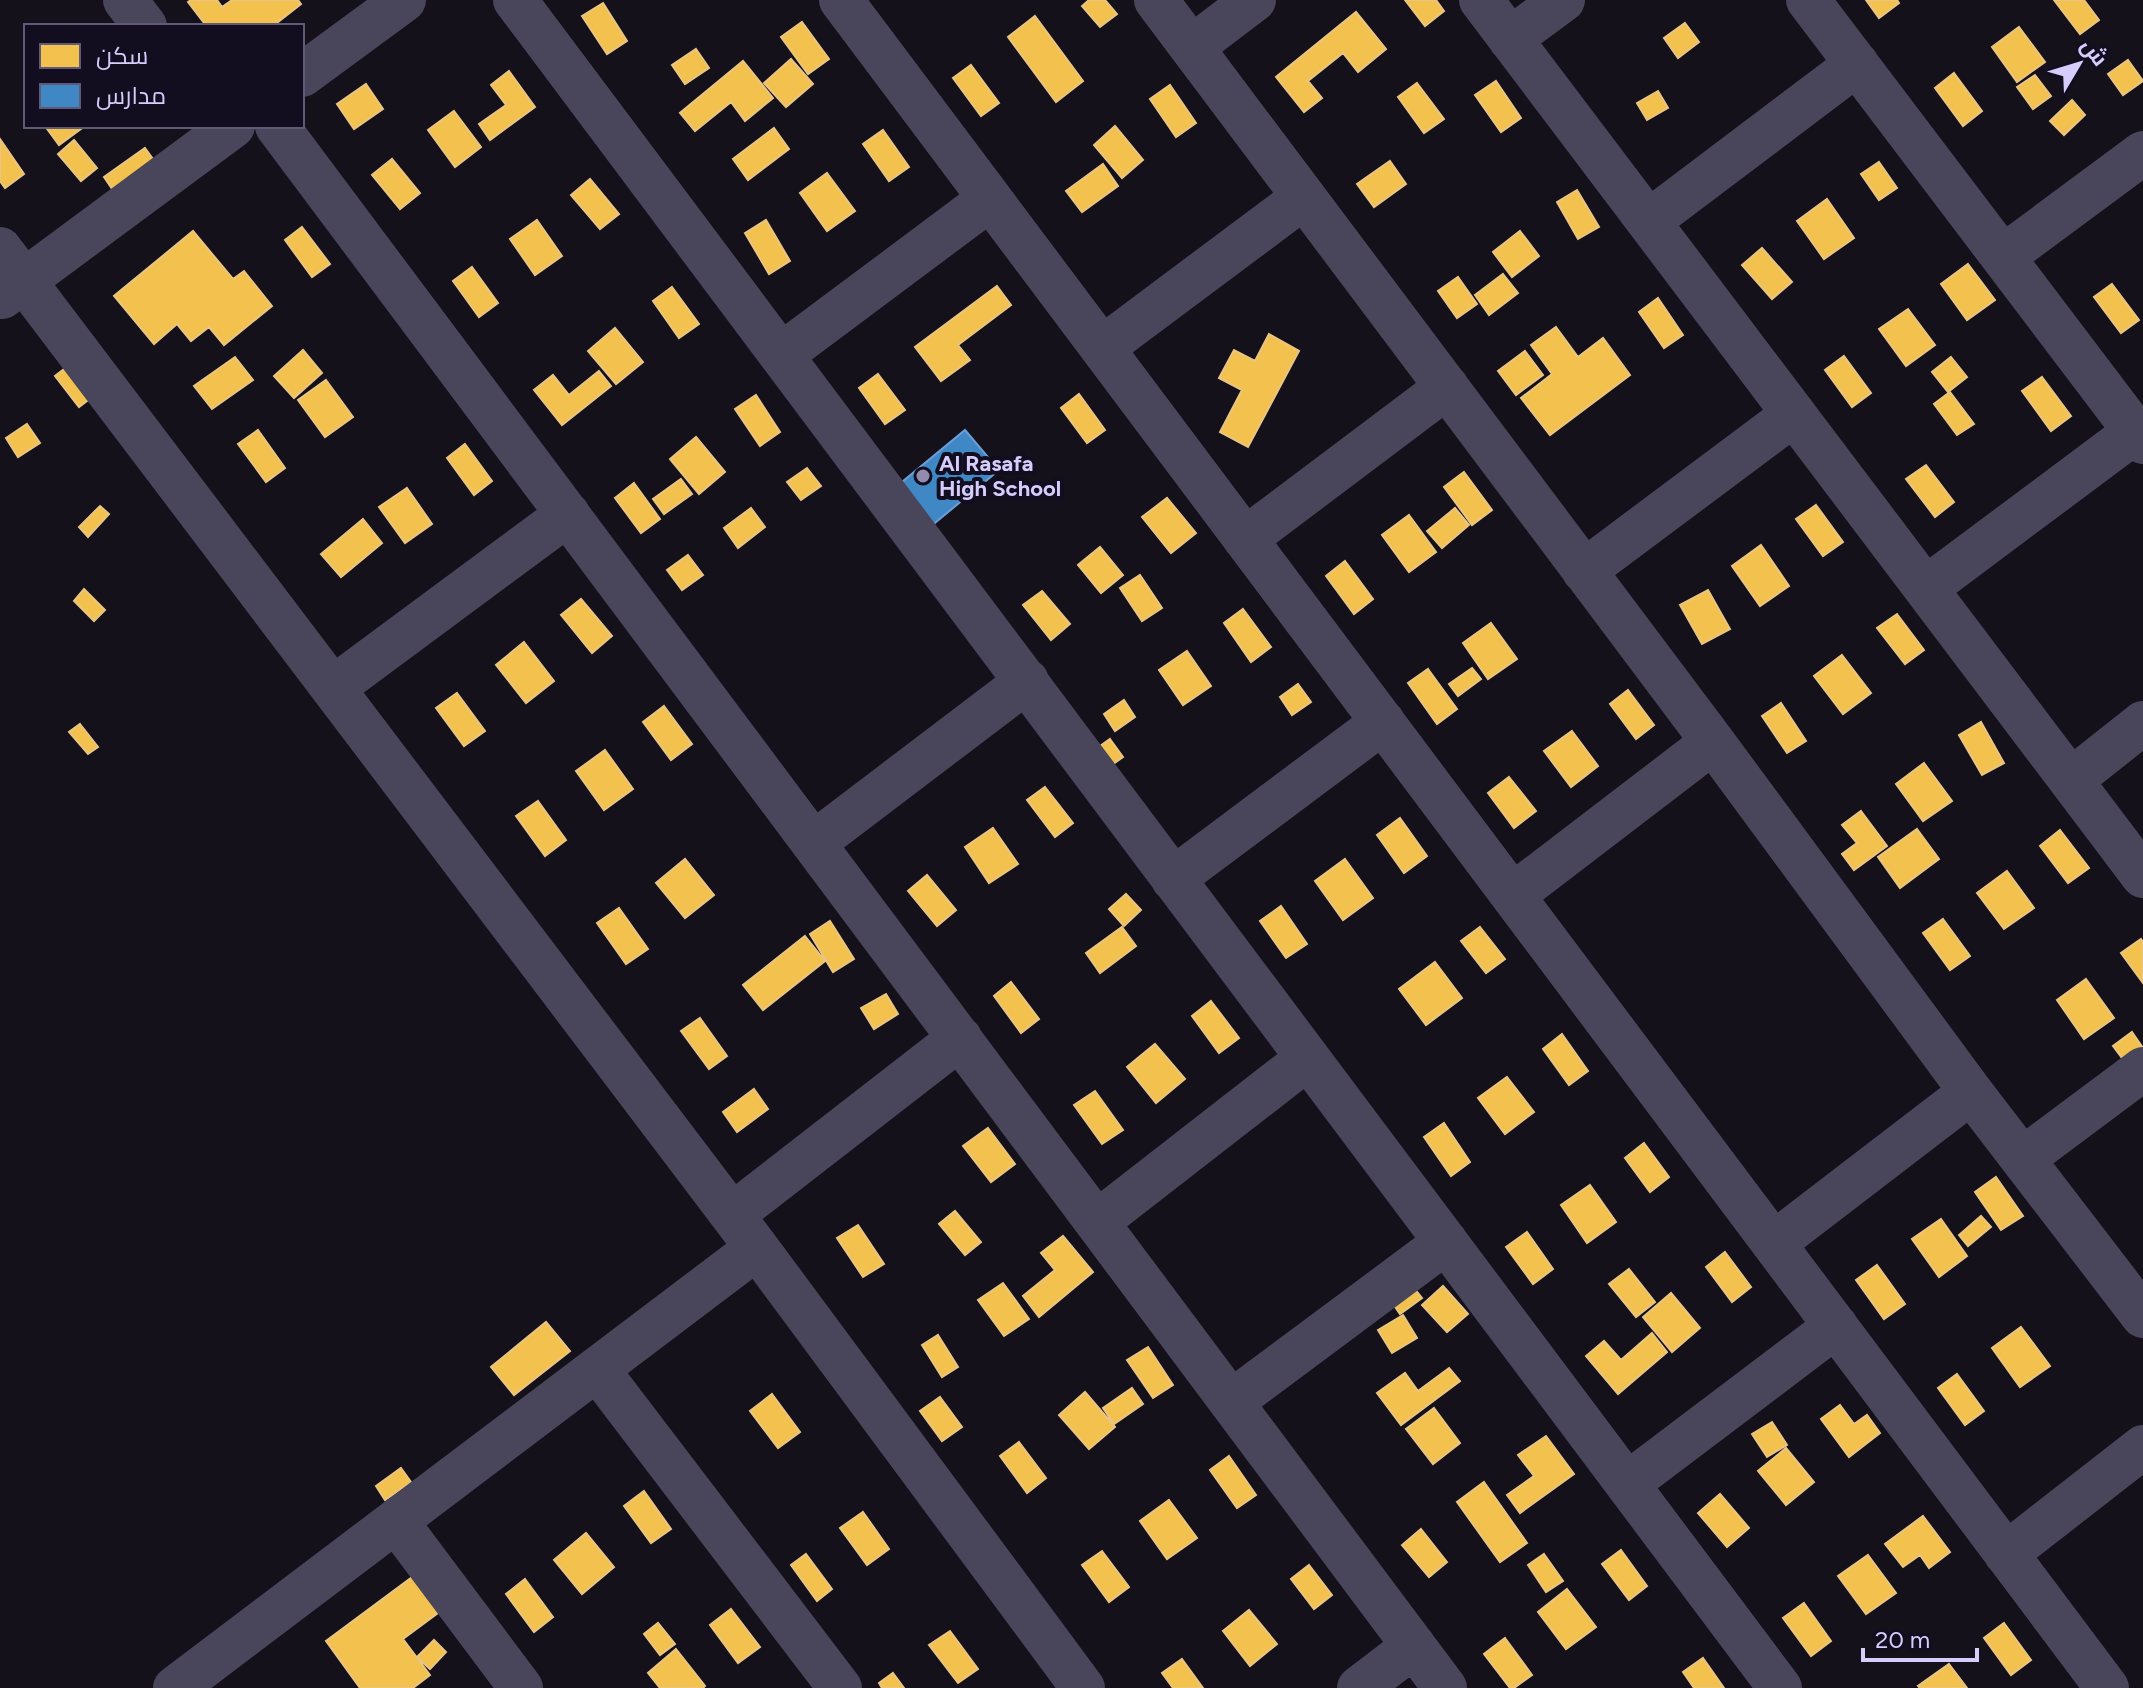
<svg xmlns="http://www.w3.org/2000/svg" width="2143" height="1688" viewBox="0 0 2143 1688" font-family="Figtree,Cairo,sans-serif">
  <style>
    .homes { fill: #f2c14e; stroke: #eac582; stroke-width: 2 }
    .schools { fill: #3f88c5; stroke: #6c9dd6; stroke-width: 2 }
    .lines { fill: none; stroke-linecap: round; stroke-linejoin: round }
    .minor { stroke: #49465c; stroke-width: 44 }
    .poi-dot { fill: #928bae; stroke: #120d1f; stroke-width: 3 }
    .labels { text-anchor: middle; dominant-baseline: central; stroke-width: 8; stroke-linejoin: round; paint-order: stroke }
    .poi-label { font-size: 22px; font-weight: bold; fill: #d6cdfd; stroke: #120d1f; text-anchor: start }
  </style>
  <rect width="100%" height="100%" fill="#14111b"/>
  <path class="homes" d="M191 0H217L222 7 232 0H298L301 4 273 26H199L204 23 188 2Z
    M1089 0H1105L1117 14 1100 27 1082 6Z
    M1405 0H1436L1444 11 1425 26Z
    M1866 0H1897L1899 3 1879 18Z
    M2054 0H2084L2099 20 2080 34Z
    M603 3 627 41 607 54 582 16Z
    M1356 12 1386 49 1358 72 1343 53 1308 81 1322 98 1304 112 1276 77Z
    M1035 16 1083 81 1056 102 1008 37Z
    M802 22 829 59 808 74 781 37Z
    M1685 23 1699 42 1678 58 1664 38Z
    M2019 27 2045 62 2017 82 1992 47Z
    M696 49 709 68 685 84 672 65Z
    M791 59 813 84 786 107 764 83Z
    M2128 60 2143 81 2123 95 2108 74Z
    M743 61 773 98 745 121 731 102 695 131 680 113Z
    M971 65 999 103 981 116 953 78Z
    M509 71 535 107 490 140 479 124 506 105 491 85Z
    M1954 73 1982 111 1963 126 1935 88Z
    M2035 75 2051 96 2033 109 2017 87Z
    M1496 81 1521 118 1501 132 1475 95Z
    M1417 83 1444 119 1424 133 1398 97Z
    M366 84 383 109 354 129 337 104Z
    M1170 85 1196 123 1176 137 1150 99Z
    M1658 91 1668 108 1647 120 1637 103Z
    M2072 100 2085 115 2064 135 2050 121Z
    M454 111 481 147 455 167 428 130Z
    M45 126H85L59 145Z
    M1115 126 1143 160 1122 178 1094 145Z
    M774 128 789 149 748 180 733 159Z
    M883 130 909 167 889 181 863 144Z
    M0 139 24 174 5 188 0 181Z
    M74 140 97 168 81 181 58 154Z
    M145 148 161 170 119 199 104 177Z
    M392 159 420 193 400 209 372 175Z
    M1390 161 1406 184 1374 207 1357 184Z
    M1879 162 1897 188 1879 200 1861 174Z
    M1103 164 1118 186 1082 212 1066 191Z
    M827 173 855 211 827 231 800 193Z
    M590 179 619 214 600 229 571 195Z
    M1577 190 1599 227 1578 239 1557 202Z
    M1827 199 1854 238 1824 259 1797 221Z
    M537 220 562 256 535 275 510 239Z
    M766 220 790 261 769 274 745 233Z
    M302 227 330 264 312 277 285 240Z
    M193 231 233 279 244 271 272 306 224 345 209 327 191 341 177 324 154 344 114 296Z
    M1520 231 1539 256 1512 277 1493 252Z
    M1762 248 1792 282 1772 299 1742 265Z
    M1968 264 1995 300 1967 320 1941 284Z
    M472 267 498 303 479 317 453 281Z
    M1503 274 1518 293 1489 315 1475 295Z
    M1458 277 1477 304 1457 318 1438 291Z
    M2112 284 2139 320 2121 333 2094 297Z
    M997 286 1011 305 958 345 970 360 941 381 915 347Z
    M672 287 699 324 679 338 653 301Z
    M1658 298 1683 335 1664 348 1639 312Z
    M1908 309 1935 345 1906 366 1879 329Z
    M1556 327 1578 357 1603 338 1630 375 1550 435 1521 398 1552 374 1531 345Z
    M615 328 643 362 616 384 588 351Z
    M1269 334 1299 351 1248 447 1220 432 1242 390 1219 378 1234 350 1255 361Z
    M303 350 322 373 294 398 274 376Z
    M1525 351 1543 375 1516 395 1498 371Z
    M1844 356 1871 393 1852 407 1825 370Z
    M235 357 253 380 212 409 194 386Z
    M1951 357 1967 377 1948 392 1932 372Z
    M72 363 96 394 79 407 55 376Z
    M599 371 611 386 562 425 534 390 553 375 569 395Z
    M878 374 905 410 885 424 859 388Z
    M2042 377 2071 416 2051 431 2022 391Z
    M326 380 353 417 325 437 298 400Z
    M1950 392 1974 424 1957 435 1934 404Z
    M1079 394 1105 430 1087 443 1061 408Z
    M756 395 780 432 760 446 735 409Z
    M27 424 40 443 18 457 6 438Z
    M258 430 285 468 266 482 238 444Z
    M696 437 725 472 699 494 670 459Z
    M465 444 492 481 474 495 447 458Z
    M1926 465 1954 502 1935 517 1906 479Z
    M807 468 821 486 801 500 787 482Z
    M1464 472 1492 510 1472 525 1444 487Z
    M681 479 692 494 664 514 653 499Z
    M634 483 660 519 641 533 615 498Z
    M407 488 432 524 405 543 379 507Z
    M1167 498 1196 533 1171 553 1142 517Z
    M1816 505 1843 542 1823 556 1796 519Z
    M100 506 109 514 88 537 79 527Z
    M751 508 765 527 738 548 724 528Z
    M1455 508 1469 525 1442 548 1427 531Z
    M1409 515 1436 552 1409 572 1382 535Z
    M363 519 382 543 341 577 321 554Z
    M1761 545 1789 586 1760 606 1732 566Z
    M1100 547 1123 575 1101 593 1078 565Z
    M688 555 703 575 682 590 667 570Z
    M1345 561 1373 599 1354 614 1326 576Z
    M1140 575 1162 608 1142 621 1120 588Z
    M84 589 105 610 94 621 74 601Z
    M1708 590 1730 629 1702 644 1680 605Z
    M1042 591 1070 624 1051 640 1023 605Z
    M581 599 612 636 592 653 561 615Z
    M1243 609 1271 647 1251 662 1224 623Z
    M1897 614 1924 650 1905 664 1877 628Z
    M1491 623 1517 659 1488 679 1463 643Z
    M524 642 554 681 526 703 496 665Z
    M1187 651 1211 686 1183 705 1159 670Z
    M1842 655 1871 693 1843 714 1814 676Z
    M1472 668 1481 679 1458 696 1449 684Z
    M1428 669 1457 709 1437 724 1408 683Z
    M1298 684 1311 702 1292 715 1280 697Z
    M1628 690 1654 725 1636 739 1610 704Z
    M457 693 485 731 464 746 436 708Z
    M1124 700 1135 717 1115 731 1104 714Z
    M1781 703 1806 741 1787 753 1762 716Z
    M664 706 692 744 671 760 643 722Z
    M1981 722 2004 763 1982 775 1959 735Z
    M80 724 98 747 88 754 69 732Z
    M1572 731 1598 766 1571 787 1544 751Z
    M1110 739 1123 757 1102 772 1089 754Z
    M605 750 633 789 604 810 576 771Z
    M1924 763 1952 801 1923 821 1896 784Z
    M1509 777 1536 811 1514 828 1488 793Z
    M1045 787 1073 823 1055 837 1027 800Z
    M538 801 566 840 545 856 516 816Z
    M1861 811 1887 846 1854 870 1842 854 1857 843 1842 825Z
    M1400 818 1427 856 1404 873 1377 835Z
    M993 828 1018 864 989 883 965 847Z
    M1917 829 1939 859 1900 888 1878 857Z
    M2060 830 2089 868 2068 883 2040 846Z
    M685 859 714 895 685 918 656 883Z
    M1345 859 1373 898 1343 920 1315 881Z
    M2007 871 2034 908 2004 929 1977 893Z
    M927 875 956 910 937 926 908 891Z
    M1126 894 1141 910 1124 926 1109 909Z
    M1281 906 1307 944 1286 958 1260 921Z
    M619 908 648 949 626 964 597 923Z
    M1943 919 1970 956 1950 970 1923 933Z
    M830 921 854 959 833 972 810 934Z
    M1122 927 1136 946 1100 973 1086 953Z
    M1480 927 1505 959 1486 973 1461 941Z
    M805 936 825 961 763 1010 743 985Z
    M2141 939 2143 942V983L2121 953Z
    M1435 962 1462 998 1426 1025 1399 989Z
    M2086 979 2114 1018 2084 1039 2057 1000Z
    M1011 982 1039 1019 1021 1033 994 996Z
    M886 994 898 1014 874 1029 861 1008Z
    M1211 1001 1239 1038 1219 1053 1192 1016Z
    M700 1018 727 1056 709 1069 681 1031Z
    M2132 1032 2143 1048 2125 1062 2113 1046Z
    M1562 1034 1588 1071 1569 1085 1543 1049Z
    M1155 1044 1185 1079 1156 1103 1127 1067Z
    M1507 1077 1534 1112 1505 1134 1478 1098Z
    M754 1089 768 1109 737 1132 723 1112Z
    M1095 1091 1123 1130 1102 1144 1074 1105Z
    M1444 1123 1470 1162 1451 1176 1424 1137Z
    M988 1128 1015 1164 991 1182 963 1146Z
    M1644 1143 1669 1177 1650 1192 1625 1158Z
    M1996 1177 2023 1216 2001 1230 1975 1192Z
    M1590 1185 1616 1222 1587 1243 1561 1205Z
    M955 1211 981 1242 965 1255 939 1224Z
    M1981 1216 1991 1227 1968 1246 1959 1235Z
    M1941 1219 1967 1256 1939 1277 1912 1239Z
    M858 1225 884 1264 863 1277 837 1238Z
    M1527 1232 1553 1269 1533 1284 1506 1247Z
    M1063 1236 1093 1272 1039 1317 1023 1296 1055 1270 1041 1253Z
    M1725 1252 1751 1287 1732 1302 1706 1267Z
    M1877 1265 1905 1304 1884 1319 1856 1280Z
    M1629 1269 1655 1302 1636 1317 1609 1284Z
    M1003 1283 1029 1319 1004 1336 978 1300Z
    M1410 1283 1422 1298 1400 1314 1389 1298Z
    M1443 1286 1468 1314 1447 1332 1422 1305Z
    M1671 1293 1700 1328 1672 1352 1643 1317Z
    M1403 1315 1417 1338 1392 1353 1378 1330Z
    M546 1322 570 1351 514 1395 491 1367Z
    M2021 1327 2050 1366 2020 1387 1992 1348Z
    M1652 1333 1667 1352 1618 1394 1586 1356 1604 1341 1621 1360Z
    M938 1335 958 1367 942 1377 922 1345Z
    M1148 1347 1173 1385 1153 1398 1127 1360Z
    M1449 1368 1460 1381 1401 1425 1377 1393 1405 1373 1418 1391Z
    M1957 1374 1984 1411 1965 1425 1938 1388Z
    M1132 1388 1143 1404 1114 1424 1103 1408Z
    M1085 1392 1115 1427 1089 1449 1059 1415Z
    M772 1394 800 1432 778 1448 750 1411Z
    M940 1397 962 1427 942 1441 920 1411Z
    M1840 1405 1854 1424 1867 1415 1880 1433 1849 1457 1821 1419Z
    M1434 1408 1460 1443 1433 1464 1406 1429Z
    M1772 1422 1787 1445 1767 1457 1752 1434Z
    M1546 1436 1574 1474 1520 1513 1507 1495 1534 1476 1518 1455Z
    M1019 1442 1046 1478 1027 1493 1000 1456Z
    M1786 1448 1814 1482 1786 1505 1758 1471Z
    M1229 1456 1256 1495 1237 1508 1210 1470Z
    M401 1468 411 1482 385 1500 376 1486Z
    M1484 1482 1527 1543 1500 1562 1457 1502Z
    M644 1491 671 1529 651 1543 624 1506Z
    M1720 1494 1749 1528 1727 1547 1698 1513Z
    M1169 1500 1197 1538 1167 1559 1140 1521Z
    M863 1512 889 1549 867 1565 840 1528Z
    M1923 1516 1950 1552 1929 1568 1920 1555 1903 1567 1885 1544Z
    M1421 1529 1447 1562 1429 1577 1402 1545Z
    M586 1533 614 1567 582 1594 554 1560Z
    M1621 1550 1647 1586 1629 1600 1602 1564Z
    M1102 1551 1129 1587 1109 1602 1082 1565Z
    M806 1554 832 1589 817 1601 791 1565Z
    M1544 1554 1563 1581 1546 1592 1528 1565Z
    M1868 1555 1896 1593 1866 1614 1838 1576Z
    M1309 1565 1332 1595 1314 1609 1291 1579Z
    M415 1575 442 1610 403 1639 430 1675 413 1688H360L326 1641Z
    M525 1579 553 1617 534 1632 506 1594Z
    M1567 1589 1596 1627 1566 1649 1538 1612Z
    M1804 1603 1831 1641 1811 1656 1783 1618Z
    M731 1609 760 1647 738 1663 710 1625Z
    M1249 1610 1277 1644 1250 1666 1223 1631Z
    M658 1623 675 1644 660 1655 644 1634Z
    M2004 1623 2031 1660 2011 1675 1984 1638Z
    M950 1631 978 1669 958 1683 929 1645Z
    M1505 1638 1532 1675 1514 1688H1510L1484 1654Z
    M434 1640 446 1652 430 1669 417 1657Z
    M676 1649 705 1686 703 1688H660L648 1673Z
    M1703 1658 1724 1688H1694L1683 1672Z
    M1182 1659 1203 1688H1173L1162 1673Z
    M1949 1664 1967 1688H1920L1918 1686Z
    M893 1673 904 1688H882L879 1683Z"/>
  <path class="schools" d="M965 430 999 470 930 527 896 487Z"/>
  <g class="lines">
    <path class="minor" d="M125 0 145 26
      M515 0 1780 1688
      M841 0 2107 1688
      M1156 0 1713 742 1971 1092 2143 1316
      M1481 0 2143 876
      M1808 0 2143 442
      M1510 39 1563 0
      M1192 47 1254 0
      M302 75 404 0
      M277 126 1445 1688
      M1649 221 1857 64
      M0 249 757 1248 1083 1688
      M2004 256 2143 153
      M2 297 233 126
      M1102 348 1304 197
      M781 355 990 199
      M1245 539 1447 387
      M1584 571 1794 414
      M1926 588 2135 432
      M333 688 568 514
      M2071 780 2143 723
      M815 842 1027 681
      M1173 879 1383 722
      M1513 895 1713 742
      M2024 1158 2143 1069
      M732 1215 960 1038
      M1097 1222 1308 1058
      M1774 1243 1971 1092
      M597 1369 840 1688
      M1231 1402 1446 1242
      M1627 1484 1836 1326
      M396 1521 521 1688
      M2006 1554 2143 1447
      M175 1688 757 1248
      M1359 1688 1414 1646"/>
  </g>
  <circle class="poi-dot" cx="923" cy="476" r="8"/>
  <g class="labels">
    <g class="poi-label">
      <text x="939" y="463">Al Rasafa<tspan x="939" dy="25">High School</tspan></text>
    </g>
  </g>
  <rect x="24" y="24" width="280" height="104" fill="#120d1f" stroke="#605a78" stroke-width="2"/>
  <rect x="40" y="44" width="40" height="24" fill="#f2c14e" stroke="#605a78" stroke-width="2"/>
  <text x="96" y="64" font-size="24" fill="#d6cdfd">سكن</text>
  <rect x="40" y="84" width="40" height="24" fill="#3f88c5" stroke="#605a78" stroke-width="2"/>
  <text x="96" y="104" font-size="24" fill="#d6cdfd">مدارس</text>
  <g transform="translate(2079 64) rotate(52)" stroke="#120d1f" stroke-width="6" paint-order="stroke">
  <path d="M0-6L14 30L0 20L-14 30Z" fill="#d6cdfd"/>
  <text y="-12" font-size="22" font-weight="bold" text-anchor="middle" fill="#d6cdfd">ش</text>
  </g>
  <path d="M1863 1648v12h114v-12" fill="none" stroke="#d6cdfd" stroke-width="4"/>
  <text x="1875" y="1648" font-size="24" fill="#d6cdfd" stroke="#120d1f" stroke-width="6" paint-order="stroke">20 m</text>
</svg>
